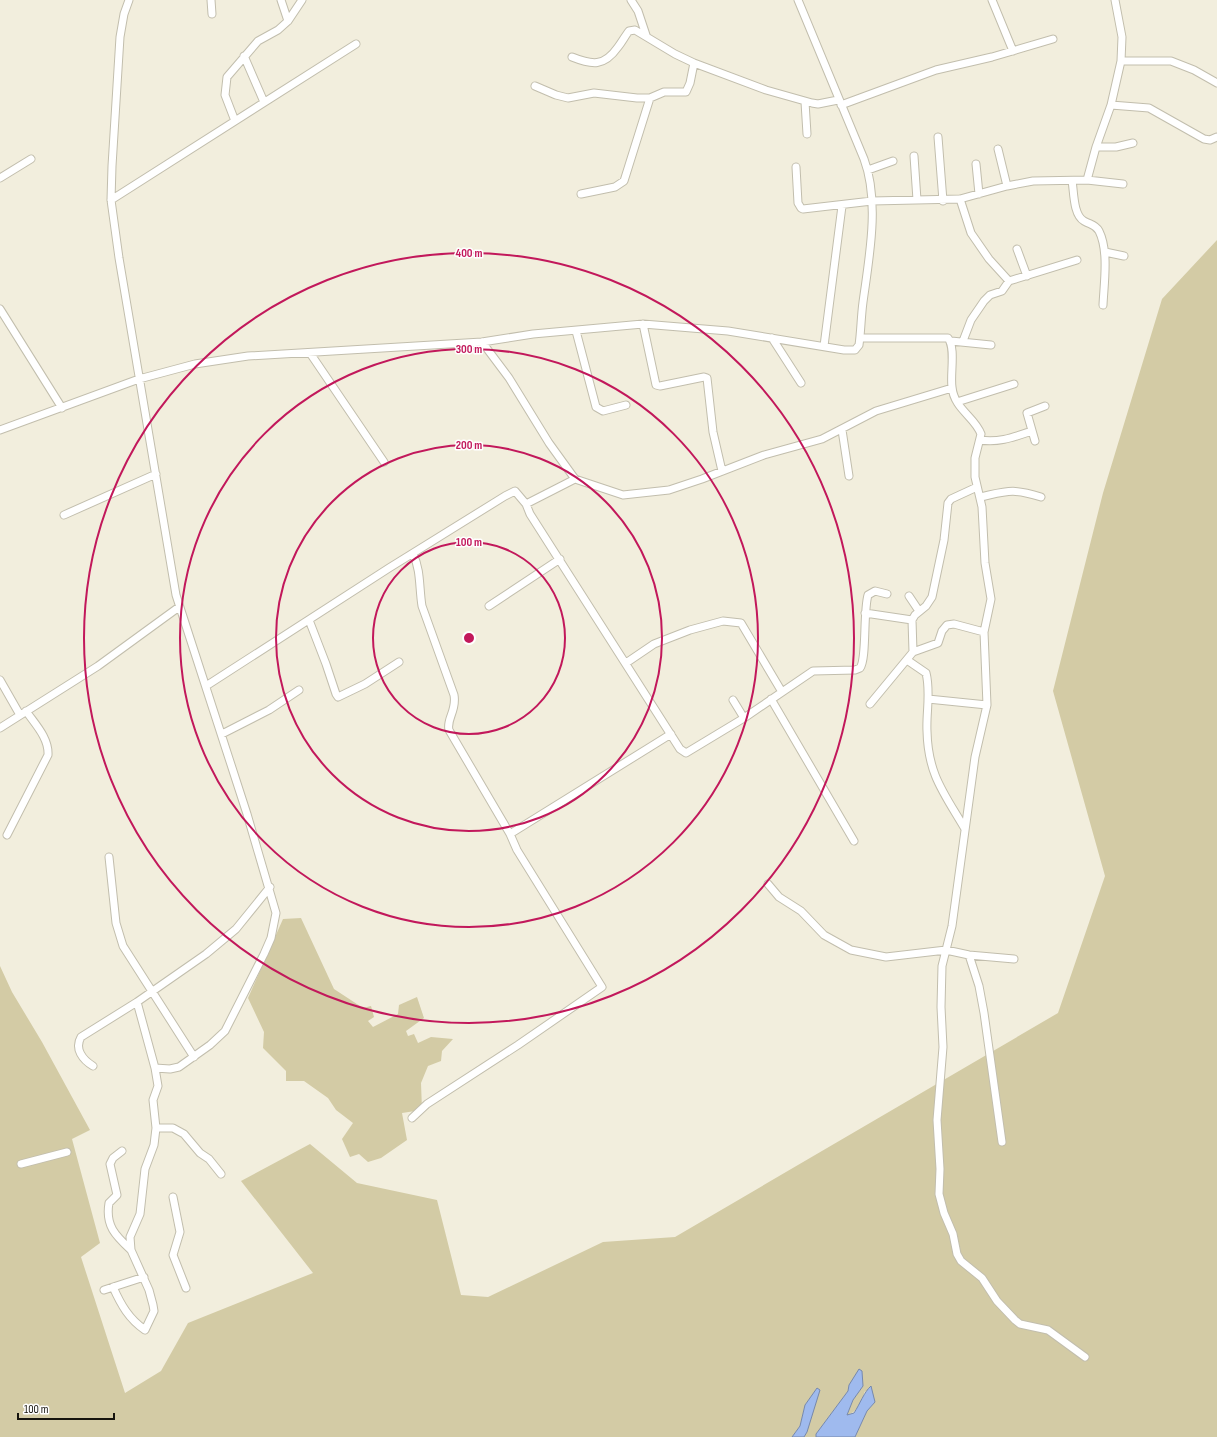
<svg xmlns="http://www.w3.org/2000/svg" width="1217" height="1437" viewBox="0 0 1217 1437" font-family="'Sofia Sans Condensed',sans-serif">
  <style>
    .green { fill: #d3cba5 }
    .water { fill: #9fbaee; stroke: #7688ab }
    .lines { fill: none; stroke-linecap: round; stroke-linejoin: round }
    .minor-casing { stroke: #c2bead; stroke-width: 9 }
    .minor { stroke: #fff; stroke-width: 7 }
    .ring { fill: none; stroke: #c2185b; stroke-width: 2 }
    .centre { fill: #c2185b; stroke: #fff; stroke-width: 2 }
    .ring-label { font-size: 12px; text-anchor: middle; font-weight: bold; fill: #c2185b; stroke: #fff; stroke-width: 3; stroke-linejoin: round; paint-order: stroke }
  </style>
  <rect width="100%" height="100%" fill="#f2eedd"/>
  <path class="green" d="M1217 240V1437H855L867 1411 875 1402 865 1391C862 1402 858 1412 847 1415L853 1400 863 1386 862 1371 849 1385 848 1391 816 1434V1437H804L807 1431 819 1390 817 1388 805 1405 800 1426 792 1437H0V966L12 992 42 1042 90 1130 72 1139 100 1243 81 1257 125 1393 161 1371 188 1323 313 1273 241 1181 310 1144 357 1183 437 1200 461 1295 488 1297 603 1242 675 1237 1058 1013 1105 876 1053 691 1103 493 1162 299Z
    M301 918 334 989 363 1008 371 1006 374 1017 368 1021 373 1027 398 1014 399 1005 417 997 424 1018 406 1031 408 1036 414 1034 418 1043 431 1037 453 1039 442 1051 441 1061 428 1066 421 1083 422 1110 402 1113 407 1140 381 1158 368 1162 359 1154 350 1157 342 1139 353 1123 336 1110 328 1098 304 1081H286V1071L263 1048 264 1032 248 998 283 919Z"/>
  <path class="water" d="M859 1369 862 1371 863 1386 853 1400 847 1415 854 1413C860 1404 864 1392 871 1386L875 1402 867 1411 855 1437H816V1434L848 1391 849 1385Z
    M817 1388 820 1390 807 1432 804 1437H792L800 1426 805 1405Z"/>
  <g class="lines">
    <g class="minor-casing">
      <path id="minor" d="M129 0 124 14 120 37 112 166 111 200 119 258 176 595 247 814 276 913 271 938 264 954 225 1031 210 1045 179 1067 170 1069 155 1068
        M211 0 212 14
        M281 0 288 21
        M631 0 638 11 646 35
        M992 0 1013 51
        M244 56 264 102
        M572 57C592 65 604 67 618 47 622 42 625 36 629 31L635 30 675 54 694 63 766 90 812 103 818 104 838 100
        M1121 61H1171L1194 70 1217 83
        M535 86 556 95 568 98 594 93 637 98H650L664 92H686L690 83 694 63
        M805 102 807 134
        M841 105 936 70 992 57 1053 39
        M1111 105 1149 108 1204 139 1210 140 1217 137
        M235 121 225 95 227 77 258 41 278 30 288 21 302 0
        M938 137 943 201
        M1096 147H1116L1133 143
        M998 149 1007 186
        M914 156 917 200
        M976 164 979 194
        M796 167 798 203 801 208 803 209 872 201 960 199 1007 186 1033 181 1087 180 1123 184
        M868 170 893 161
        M0 178 31 159
        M1087 180 1096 147 1111 105 1121 61 1122 37 1115 0
        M1072 181C1074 191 1073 215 1084 221 1091 225 1095 224 1099 231 1109 251 1104 283 1103 305
        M581 194 615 187 624 181 650 98
        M960 199 971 233 989 259 1009 281
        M111 200 356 44
        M1017 249 1027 276
        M1105 252 1124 256
        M0 309 62 408
        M643 324 656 385 660 386 704 377 707 378 713 432 722 471
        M576 331 596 407 603 411 626 405
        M772 338 801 383
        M860 338H948C956 348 950 374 952 387 954 409 975 417 981 434L975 458V477L982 507 985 563 991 599 984 632 987 705 975 757 952 926 942 966 941 1007 943 1047 937 1120 940 1169 939 1194 944 1213 953 1234 957 1254 961 1261 982 1278 997 1301 1015 1320 1020 1324 1048 1330 1085 1357
        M951 341 991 345
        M963 341 971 320 984 301 990 295 1002 291 1009 281 1077 260
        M482 342 509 378 549 443 575 479
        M824 346 842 206
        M310 353 384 462
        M957 402 1014 384
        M0 430 139 379 195 364 248 356 482 342 533 334 643 324 728 331 844 350H855L859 345C861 331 861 317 863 302 869 258 880 202 864 159L798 0
        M842 430 849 476
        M980 440C999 443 1014 437 1032 431
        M1035 441 1027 413 1045 406
        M980 497C1008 491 1012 488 1041 497
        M64 515 156 474
        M413 554C421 570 419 588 422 606L454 695C457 711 446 719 449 730L510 834
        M887 594 875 591 868 595C863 612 867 659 860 668L855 670 813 671 744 718 686 753 680 749 530 514 526 504 575 479 623 495 669 490 702 479 764 455 822 439 876 411 952 388
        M909 596 919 611
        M489 606 560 559
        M865 613 912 620
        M309 620 326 664 336 694 338 697 365 684 399 662
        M913 652 938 643 942 631 947 625 954 624 984 632
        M907 660 926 673C931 692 926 713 927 731 928 775 944 793 965 829
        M626 663 654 644 690 630 723 621 741 623 782 692
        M0 680 20 715
        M206 686 389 568 505 496 515 491 526 504
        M771 699 854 841
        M928 699 987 705
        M733 700 744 718
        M870 704 913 652 912 620 915 615 926 606 932 597 944 540 948 503 951 499 977 487
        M0 728 98 666 179 607
        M222 734 269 710 299 690
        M7 835 48 755C49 738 35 724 26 711
        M109 857 116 923 123 946 194 1057
        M768 884 779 897 801 911 824 935 851 950 886 957 946 950 969 955 1014 959
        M969 955 979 986 984 1013 1002 1142
        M93 1066C83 1060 74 1049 81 1037L137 1002
        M412 1118 427 1104 518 1045 602 987 517 850 510 834 671 734
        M156 1128H173L184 1134 200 1153 209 1159 221 1174
        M122 1151 113 1158 110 1164 117 1195 109 1203C105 1226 116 1236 131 1250
        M21 1164 67 1152
        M173 1197 180 1232 173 1255 186 1288
        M113 1287C121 1305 129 1319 145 1330L154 1311 153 1305 149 1290 131 1250 130 1237 140 1214 145 1169 154 1145 156 1128 153 1100 158 1086 155 1068 137 1002 206 954 236 929 270 887
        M104 1290 144 1277"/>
    </g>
    <use href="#minor" class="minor"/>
  </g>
  <g class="ring">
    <circle cx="469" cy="638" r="96"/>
    <circle cx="469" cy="638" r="193"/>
    <circle cx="469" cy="638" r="289"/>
    <circle cx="469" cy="638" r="385"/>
  </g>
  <circle cx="469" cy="638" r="6" class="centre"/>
  <g class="ring-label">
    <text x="469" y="257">400 m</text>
    <text x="469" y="353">300 m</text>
    <text x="469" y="449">200 m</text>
    <text x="469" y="546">100 m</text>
  </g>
  <path d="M18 1413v6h96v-6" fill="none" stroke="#16140e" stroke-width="2"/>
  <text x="24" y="1413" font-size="12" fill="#16140e" stroke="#ffffff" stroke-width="3" paint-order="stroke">100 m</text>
</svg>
